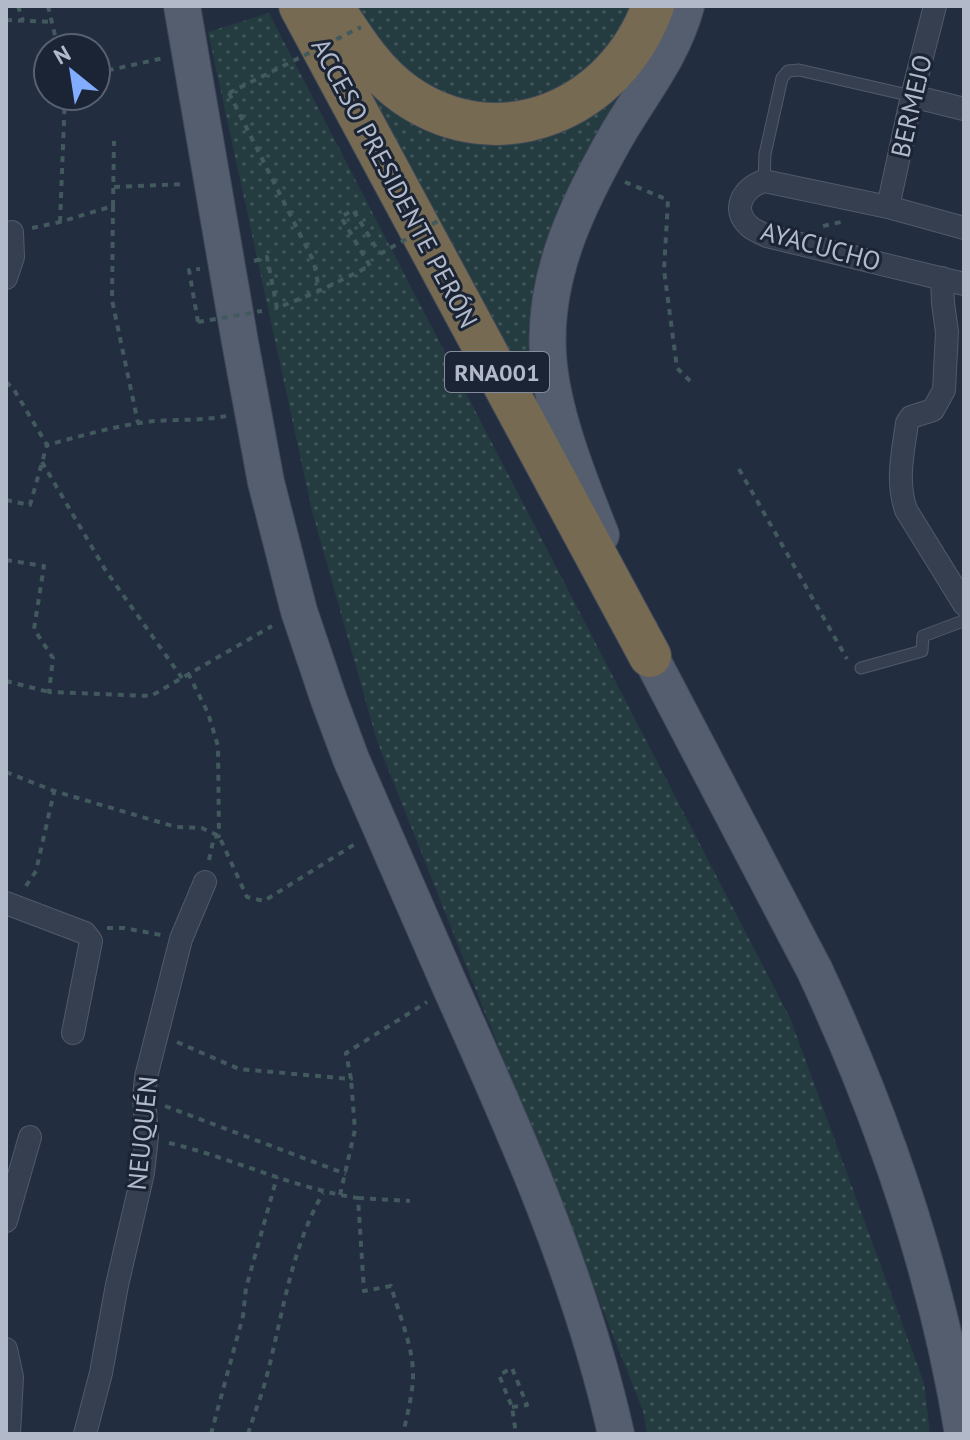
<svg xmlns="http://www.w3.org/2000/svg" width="970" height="1440" viewBox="0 0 970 1440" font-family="'PT Sans',sans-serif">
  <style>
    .grass { fill: url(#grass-dots) }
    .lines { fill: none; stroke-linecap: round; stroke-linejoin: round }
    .lane-casing { stroke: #515a6a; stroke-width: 13 }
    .street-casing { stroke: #515a6a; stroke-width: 24 }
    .primary-casing { stroke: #3f4858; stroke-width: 38 }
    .highway-casing { stroke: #3e4757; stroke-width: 44 }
    .path { stroke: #42595d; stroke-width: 4; stroke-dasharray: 6 6; stroke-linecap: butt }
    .lane { stroke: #363f4f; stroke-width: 11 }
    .street { stroke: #363f4f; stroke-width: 22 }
    .primary { stroke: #545e6f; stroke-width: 36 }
    .highway { stroke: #766a52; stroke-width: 42 }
    .path-bridge { stroke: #42595d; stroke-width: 4; stroke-dasharray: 6 6; stroke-linecap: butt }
    .labels { text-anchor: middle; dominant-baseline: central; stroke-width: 6; stroke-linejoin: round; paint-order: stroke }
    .shield { fill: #1b2434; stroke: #858d9d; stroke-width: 2 }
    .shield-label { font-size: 24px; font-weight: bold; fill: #b2baca }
    .street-label { font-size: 26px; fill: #b2baca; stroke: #1b2434 }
  </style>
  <defs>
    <pattern id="grass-dots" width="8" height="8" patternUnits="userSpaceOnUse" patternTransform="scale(2)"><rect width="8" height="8" fill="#243c40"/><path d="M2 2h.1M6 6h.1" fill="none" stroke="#41565a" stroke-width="1.8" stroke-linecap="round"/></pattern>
  </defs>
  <rect width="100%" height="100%" fill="#222d40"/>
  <path class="grass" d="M345 6H641L612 60 508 113 415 87Z
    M675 6 574 193 543 439 340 43 522 135Z
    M269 13 790 1018 924 1383 930 1434H647L643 1411 377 741 312 511 208 32Z"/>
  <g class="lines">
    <g class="lane-casing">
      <path id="lane" d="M764 181 765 154 782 78 788 71 799 70 912 96
        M861 668 922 651 923 636 963 621 964 618"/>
    </g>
    <g class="street-casing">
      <path id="street" d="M912 96 964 109
        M888 207 912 96 935 6
        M964 228 888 207 764 181C744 187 730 209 749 226 753 230 761 233 767 236L964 284
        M6 278 13 257 12 232
        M942 278 943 303 947 332 944 390 933 410 911 417 907 423C903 452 896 481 906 510L964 604
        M6 903 85 933 91 941 73 1033
        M6 1221 30 1137
        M6 1349 12 1377 9 1434
        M85 1434 101 1373 117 1285 143 1173 147 1137 144 1098 146 1077 181 939 205 882"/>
    </g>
    <g class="primary-casing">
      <path id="primary" d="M182 6 240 342 266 482 299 611 329 700 351 759C384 835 417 911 450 986 515 1131 581 1278 616 1434
        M601 535C580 482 551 411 548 354 543 274 579 202 617 135 642 92 673 55 686 6
        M640 631 650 656 815 971C884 1119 937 1273 963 1434"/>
    </g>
    <g class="highway-casing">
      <path id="highway" d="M300 6 650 656
        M332 6C353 38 373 72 406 95 500 160 616 109 653 6"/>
    </g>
    <path class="path" d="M18 6 23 21
      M48 6 58 48
      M6 20 51 22
      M96 73 164 58
      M229 93 314 262 319 290
      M625 182 668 200 664 270 677 368 694 385
      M114 187 183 184
      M113 206 112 300 138 423
      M60 222 65 96
      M823 226 841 222
      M32 228 60 222 113 206 114 141
      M254 261 267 257 277 308 319 291 370 266 341 217 353 210 380 254
      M198 322 189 270 200 269
      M6 382 13 388 47 445C77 437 108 428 139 423 168 418 197 422 226 416
      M42 462 106 571 182 678
      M739 469 847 659
      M6 500 30 505 47 445
      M6 560 44 566 34 629 53 658 49 692 151 696 272 626
      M188 673 208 713 218 746 219 836 214 837 209 860
      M6 681 49 692
      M6 772 54 791 176 827 202 828 219 836 247 897 264 901 355 844
      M26 886 36 871 54 792
      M107 928H124L161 935
      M177 1042 239 1069 351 1079 346 1053 427 1002
      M165 1106 346 1174
      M169 1143C233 1158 292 1188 358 1198L364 1291 391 1286C399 1315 414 1348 413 1378 412 1397 407 1416 403 1434
      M340 1195 355 1130 351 1079
      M358 1198 410 1201
      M512 1407 527 1405 512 1368 499 1375 512 1407 516 1434
      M211 1434 243 1316 246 1288 277 1177
      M248 1434C254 1414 262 1395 267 1375 283 1313 291 1249 323 1193"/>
    <use href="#lane" class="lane"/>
    <use href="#street" class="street"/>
    <use href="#primary" class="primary"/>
    <use href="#highway" class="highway"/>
    <path class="path-bridge" d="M229 93 361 27
      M380 254 438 221
      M198 322 262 311"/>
  </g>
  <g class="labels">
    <rect class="shield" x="445" y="352" width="104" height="40" rx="6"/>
    <g class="shield-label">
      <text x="497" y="372">RNA001</text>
    </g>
    <g class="street-label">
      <text transform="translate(911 106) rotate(-77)">BERMEJO</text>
      <text transform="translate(395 183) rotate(62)">ACCESO PRESIDENTE PERÓN</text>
      <text transform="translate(821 246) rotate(15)">AYACUCHO</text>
      <text transform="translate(142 1133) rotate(-84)">NEUQUÉN</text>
    </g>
  </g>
  <rect width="970" height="1440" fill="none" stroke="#b2baca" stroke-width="16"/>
  <g transform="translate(72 72) rotate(330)"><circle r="38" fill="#1b2434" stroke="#576070" stroke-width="2"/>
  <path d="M0-6L14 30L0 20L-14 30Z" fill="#82acff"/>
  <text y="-12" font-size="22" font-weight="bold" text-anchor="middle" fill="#b2baca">N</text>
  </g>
</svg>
